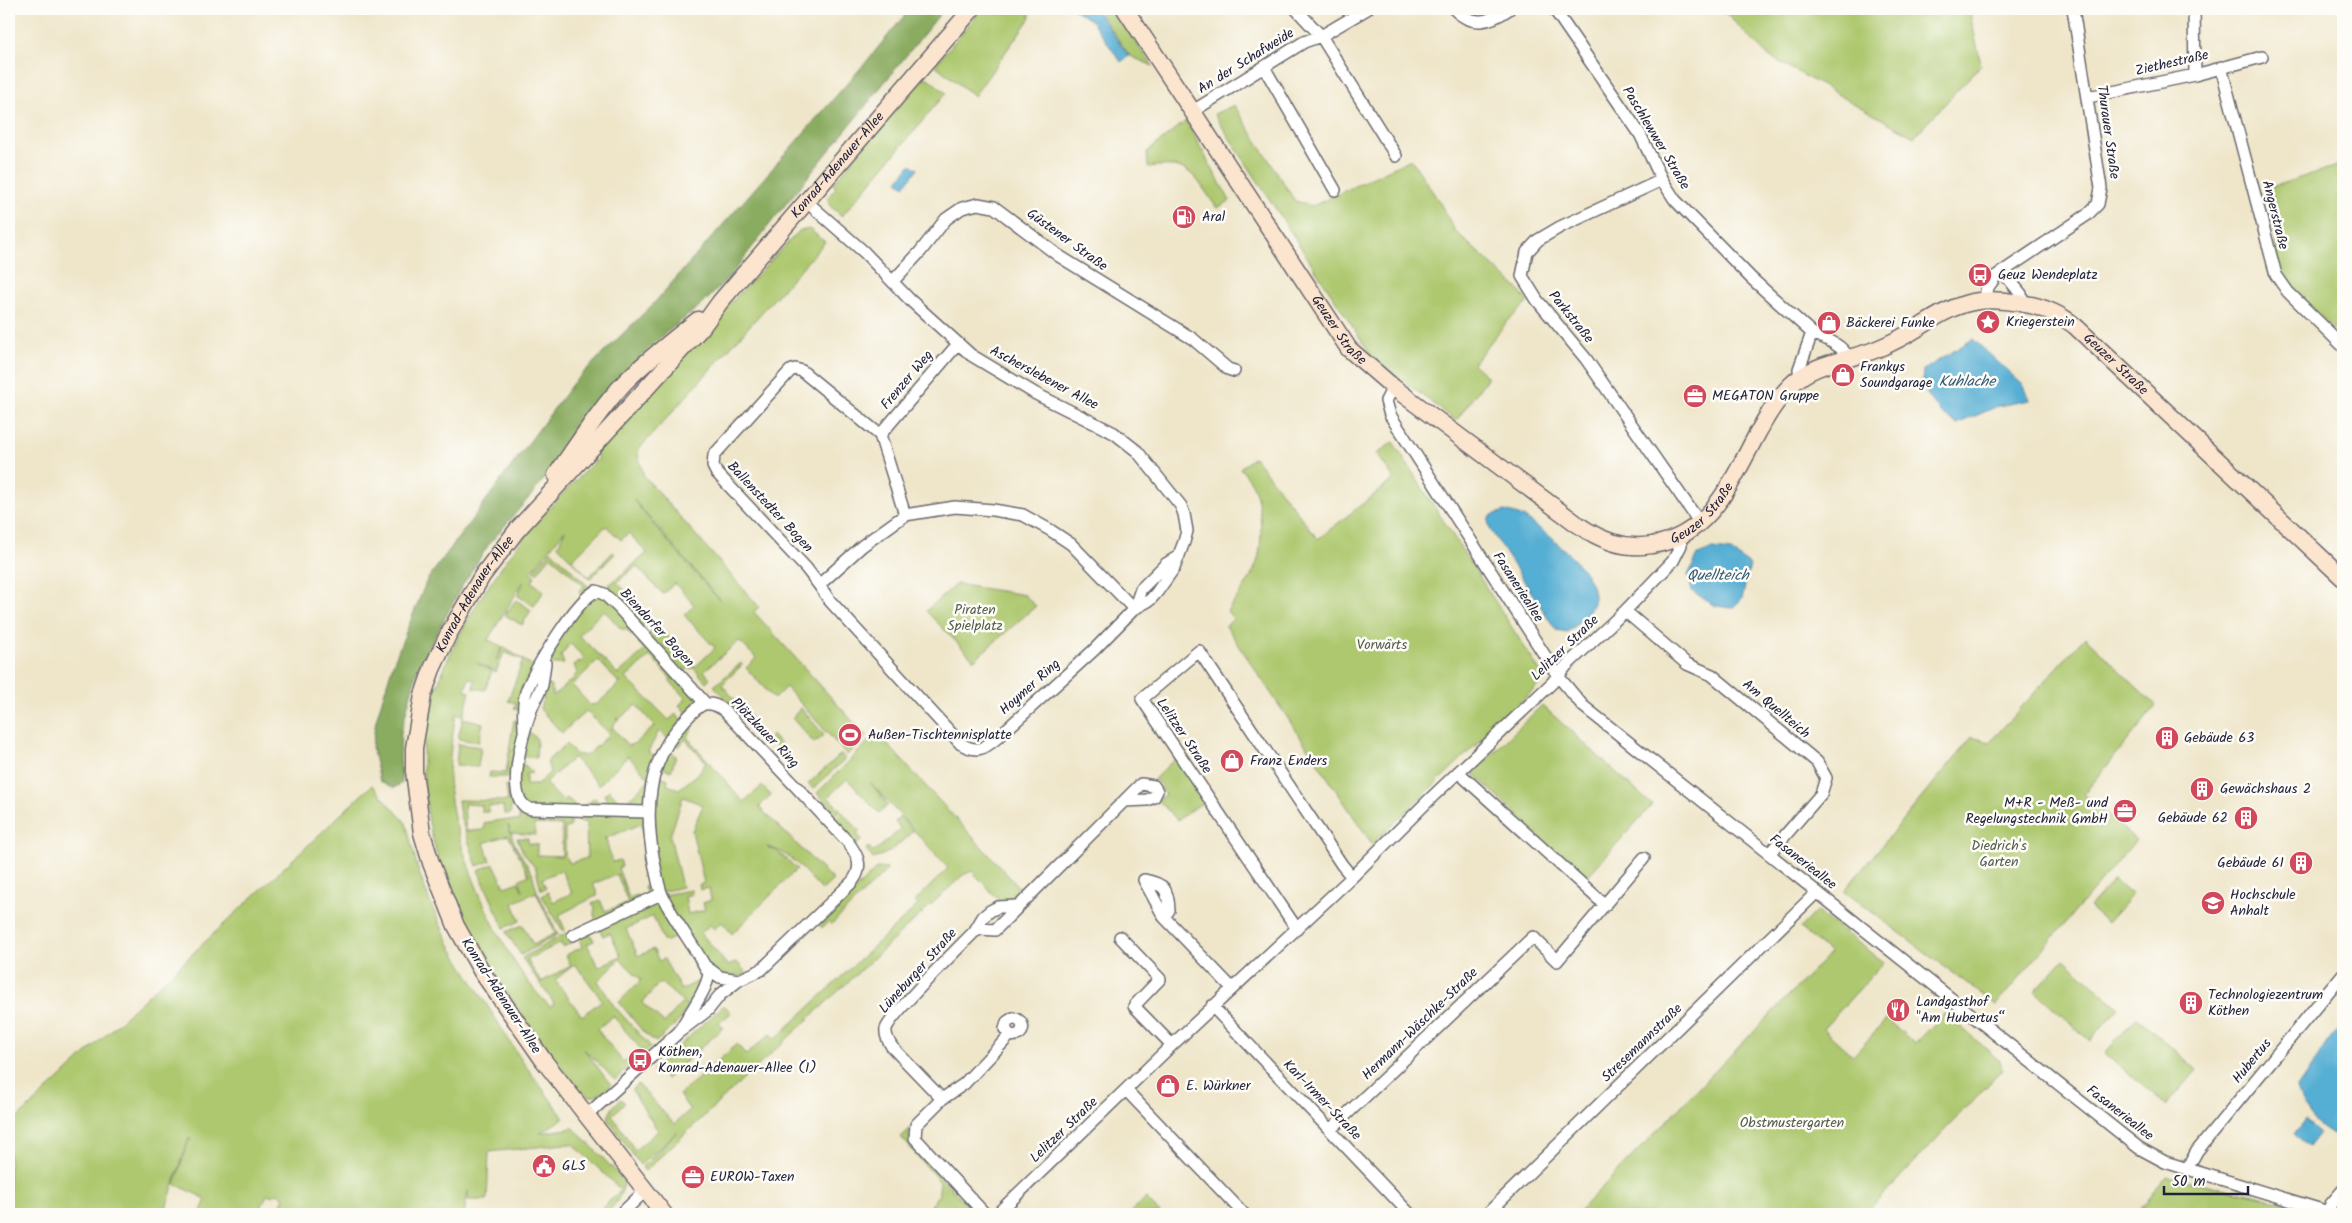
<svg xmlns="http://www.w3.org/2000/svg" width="2352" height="1223" viewBox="0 0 2352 1223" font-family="Kalam,sans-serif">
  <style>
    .green { fill: #adc86e; stroke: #687554; fill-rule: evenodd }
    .forest { fill: #8aac61; stroke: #56674e }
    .water { fill: #55aed3; stroke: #3c6887 }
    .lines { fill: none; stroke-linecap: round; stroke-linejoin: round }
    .minor-casing { stroke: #6a676d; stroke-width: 14 }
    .secondary-casing { stroke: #6a676d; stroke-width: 19 }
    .minor { stroke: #fff; stroke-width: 11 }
    .secondary { stroke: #fce5cf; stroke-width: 16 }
    .labels { text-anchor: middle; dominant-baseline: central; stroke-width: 5; stroke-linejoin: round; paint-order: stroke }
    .street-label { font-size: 14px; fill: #22223b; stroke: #fdfcf7 }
    .poi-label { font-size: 14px; fill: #22223b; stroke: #fdfcf7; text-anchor: start }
    .park-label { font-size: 14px; fill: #535c4d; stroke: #fdfcf7 }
    .water-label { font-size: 15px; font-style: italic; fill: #365a78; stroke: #fdfcf7 }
  </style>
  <rect width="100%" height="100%" fill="#fdfcf7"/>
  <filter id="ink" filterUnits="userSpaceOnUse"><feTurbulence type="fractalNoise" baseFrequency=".02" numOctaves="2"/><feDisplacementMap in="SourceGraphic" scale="10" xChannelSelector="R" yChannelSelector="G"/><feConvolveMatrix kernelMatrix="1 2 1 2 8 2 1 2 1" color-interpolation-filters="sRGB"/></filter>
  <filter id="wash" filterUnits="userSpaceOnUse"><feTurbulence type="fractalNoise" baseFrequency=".0096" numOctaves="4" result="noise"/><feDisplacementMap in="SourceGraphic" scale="20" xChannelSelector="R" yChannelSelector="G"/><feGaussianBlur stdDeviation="1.12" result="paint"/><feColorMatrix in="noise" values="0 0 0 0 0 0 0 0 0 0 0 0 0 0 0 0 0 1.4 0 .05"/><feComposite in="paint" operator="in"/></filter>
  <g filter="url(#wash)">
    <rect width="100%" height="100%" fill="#efe6ca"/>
    <path class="green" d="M982 9H1030V18L974 96 935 65Z
      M1097 9H1112L1153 66 1130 56Z
      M1721 9H1969L1981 65 1914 137 1767 55Z
      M920 78H928L946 93 842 216 830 206 828 197 836 188 833 184Z
      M1234 105 1295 201 1313 206 1411 159 1440 203 1455 231 1516 287 1528 302 1506 323 1473 364 1488 377 1456 421 1373 358 1214 114Z
      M1186 121 1230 201 1217 208C1193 175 1192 161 1148 167L1147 152Z
      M2343 164V339L2279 274 2268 188Z
      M809 229 825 242 639 449 638 454 644 476 759 607 754 612 866 736 847 755 786 687 774 699 746 668 756 658 739 641 704 671 710 678 706 682 694 668 686 669 679 675 705 703 689 716 679 705 686 699 669 680 671 679 650 656 626 678 669 720 676 714 683 722 686 720 693 728 687 737 744 802 762 786 771 795 759 807 833 880 822 890C806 874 791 852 767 847L777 851 797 869 732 934 722 922 714 929 710 925 701 933 728 966 737 962 748 975 720 976 704 981 687 1005 684 1004 687 1007 679 1021 656 1042 644 1033 619 1002 641 980 620 959 598 981 614 1006 651 1047 644 1053 613 1016 597 1029 623 1062 640 1050 643 1054 615 1080 583 1048 611 1085C595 1099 593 1100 576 1088 510 998 435 908 425 792 422 766 422 739 429 713 441 667 464 623 490 584 514 548 539 518 569 487 579 478 588 466 599 459L592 449 799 231ZM633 499 719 599V600L651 522ZM606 526 621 540 629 533 647 553 609 585 612 587 604 594 582 603 545 664H564L561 656 570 643 585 659 574 665 577 673 570 683 569 682 553 696 551 686 547 685 540 709 562 733 586 711 610 734 586 756 576 754 566 744 547 761 550 772 537 785H526V774L532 773 525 765H518L517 786 506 785 508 801 458 800 460 816 477 866 490 861 484 843 508 835 529 875 519 880 523 891 518 882 505 887 494 864 478 870 504 928 520 921 513 903 536 892 556 935H558L537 891 532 873 515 845 508 825 511 833 536 835 534 824 562 825V856L537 855V844H528V838H517L523 852 536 869 541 890 546 888 542 879 561 870 572 893 553 902 548 892 542 896 563 931 565 930 559 915 598 895 593 884 617 874 628 903 605 911 600 900 592 904 595 908C592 917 599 928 603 936L610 933 621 956 598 967 587 944 594 941 590 933 579 938 582 947 566 955 571 966 541 982 527 960 560 943 563 947 571 943 566 933 522 958 554 1003 551 1007C545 1001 538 995 533 988 495 942 450 838 449 779 449 757 452 736 456 714L463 717 470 692 465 690 469 678 475 680 473 688 485 690 492 671 477 663 496 672 504 652 523 660 508 701 516 703 514 709 520 710 538 669 503 647 496 661 502 647 489 640 487 641 523 582 518 596 534 606 544 591 532 582 535 576 531 572 565 530 558 546 590 579 615 554 613 552 589 577 572 560ZM636 566 663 594 675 583 694 605 684 615 715 648 695 667 664 632 662 634 656 628 645 637 679 674 675 678 672 679 677 675 645 637 638 643 645 650 618 674 579 635 604 610 621 629H626L632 636 647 622 640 615 643 611 617 582ZM598 660 619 683 621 681 619 684 597 704 590 705 572 685ZM636 705 655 726 635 743 628 746 613 728 610 730 617 720 616 717 618 720ZM659 731 679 747 685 739 706 762 698 774 679 789 667 785 668 779 654 774 657 766 671 771 676 756 666 749 660 759 648 752ZM628 756 650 779 627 801 620 811 619 801 609 790 604 795 607 800 601 805 595 798 578 810 579 822H586L587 858 570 863 565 855V828L570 827V810L575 805 567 798 563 801 545 783 574 757V758L599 785ZM683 797 703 805 692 831 704 883 699 885 700 890 709 888 711 900 703 903 705 910 688 914 685 896 692 894 691 890 662 895 661 892 682 887 670 836ZM519 801 526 808 524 814 519 813V821L501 820 484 823V830L466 831 464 804 482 805V812H488V806H503L504 814H510L511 807ZM641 824 649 855 641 858V862L649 885 644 887 648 899 641 903 637 895 629 898 618 868 622 866 620 860 612 862 606 839H604ZM653 916 664 942 677 937 686 954 694 949 700 957 692 962 701 980 681 990 664 959 659 961 653 949 638 956 626 929ZM575 964 602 1000 582 1016 555 980ZM660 982 683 1002 664 1023 642 1003Z
      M1393 442 1543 676 1542 682 1372 844 1226 626 1233 619 1227 611C1238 596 1250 582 1256 565 1264 545 1262 502 1252 484 1249 478 1244 473 1240 468L1254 457 1318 539 1394 479 1377 454Z
      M551 550 589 587 583 595 579 592 584 586 551 556 537 573 534 571Z
      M956 584 1025 595 1036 606 974 660 926 611Z
      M516 600 531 610 522 625 505 615Z
      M2085 637 2156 706 2084 794 2136 840 1996 1005 1844 891 1972 737 1990 742Z
      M741 663 742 665 722 685 752 719 749 721 753 727 714 686Z
      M1542 705 1652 805 1584 880 1473 773Z
      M801 708 824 735 814 743 792 718Z
      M463 718 483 723 479 742 458 739Z
      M514 720 524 722V733H530L537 739 536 758 519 756 511 777H489L490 772 506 773 509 752 512 751 509 750Z
      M877 733 1026 895 1016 906 1001 907 997 898 972 871 963 875 645 1171 642 1167 677 1132 640 1165 608 1119C609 1111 615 1104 621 1099L625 1103 612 1115 635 1150 658 1131 632 1090 638 1084 674 1124 690 1110 679 1095 737 1044 746 1055 770 1034 775 1039 918 905 915 901 948 868 870 782 888 805 879 813 847 779 828 797 841 810 837 814 817 793Z
      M772 735 798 765 795 768 769 738Z
      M458 744 481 747 478 767 456 766Z
      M841 754 845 759 813 789 808 784Z
      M1177 757 1205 801 1177 820 1158 800 1165 795 1160 784 1154 779Z
      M372 785 406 823 418 870 431 905 452 949 522 1061 564 1118 540 1133 574 1128 624 1180C623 1194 616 1204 606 1214H596L621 1190 574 1145 565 1144 489 1152 487 1200H468V1191L464 1214H276L284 1198 278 1193 272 1196 268 1194 256 1214H200L206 1199 175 1184 189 1139 192 1141 189 1138 164 1214H9V1126Z
      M842 812 859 830 857 834 862 840 853 848 831 823Z
      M900 817 913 831 891 851 873 859 866 849 869 847 874 852 901 829 895 822Z
      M877 868 888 869 831 925 828 922 822 928 819 925Z
      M2114 880 2132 895 2107 923 2089 907Z
      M1816 911 1884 962 1823 1029 1853 1056 1887 1019 1915 1044 1945 1013 2000 1061 2002 1070 1865 1214H1576L1830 953 1800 928Z
      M523 925 533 945 554 934 555 936 521 955 506 932Z
      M2064 959 2119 1008 2090 1041 2035 991Z
      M724 1005 731 1013 719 1023 723 1028 666 1079 661 1073 657 1075 653 1070Z
      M2137 1017 2197 1070 2166 1106 2105 1053Z
      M911 1128 909 1137 914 1146 974 1214H954L949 1209 943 1214H922L934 1202 936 1197 938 1198 940 1182 901 1137Z
      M2167 1176 2278 1200 2318 1214H2137Z
      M1146 1198 1161 1214H1128Z"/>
    <path class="forest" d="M910 9H944L773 220 734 271 707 300 661 337 621 377 533 493 489 544 462 586 418 668 401 731 400 758 402 783 394 788 380 781 372 747 376 720 393 664 427 580 573 383 655 302 866 62Z"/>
    <path class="water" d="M1073 9H1095L1129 56 1121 62 1091 20Z
      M911 164 918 169 904 186 898 181Z
      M1973 339 2024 386 2030 400 1998 406 1957 424 1941 413 1922 387 1923 370Z
      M1505 511C1511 513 1518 514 1523 517 1544 530 1594 570 1594 596 1594 611 1578 625 1567 632L1556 630 1490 529 1488 520 1492 515Z
      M1713 549 1731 551 1750 565 1742 599 1732 608 1715 606 1692 591 1688 575 1698 555Z
      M2343 1026V1134L2337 1137C2311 1121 2307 1117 2297 1088L2334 1034Z
      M2305 1120 2320 1133 2309 1147 2294 1135Z"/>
  </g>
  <g filter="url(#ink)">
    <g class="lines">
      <g class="minor-casing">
        <path id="minor" d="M1296 9 1321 36 1396 156
          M1454 9C1472 27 1489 23 1509 9
          M1554 9 1640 134 1662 180 1675 200 1751 278 1812 333 1799 369 1800 377
          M2194 9 2195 75
          M1264 67 1335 190
          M2221 67 2276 275 2288 292 2343 346
          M2088 97 2195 75 2262 57
          M1193 111 1304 42 1321 36 1367 9
          M1662 180 1560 227 1538 240 1527 252 1522 276 1537 300 1586 359 1700 523
          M807 202 864 252 910 300 971 355 1036 394 1114 433 1137 451 1181 506 1184 514 1187 531 1184 542 1174 568 1157 592 1150 600 1134 609 1094 650 997 738C984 749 977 753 961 744L830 601 819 585 862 546 905 515 955 507 993 510 1023 515 1050 530 1071 544 1134 609
          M2003 272 2021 294 2023 303
          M893 281 920 252 946 219 962 208 978 204 994 207 1059 256 1193 339 1228 369 1234 371
          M1986 299V290L1996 276 2087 215 2098 204 2101 188 2073 9
          M1812 333C1826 339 1841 344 1849 358
          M1393 387 1386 401 1390 415 1558 676 1583 706 2139 1148 2165 1162 2335 1214
          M880 435 957 345
          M819 585 806 568 716 472 713 466 714 455 790 371 795 369 802 371 880 435 905 515
          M1134 609 1141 589 1166 564 1179 556
          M1625 611 1687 664 1712 675 1817 762 1826 778 1821 794 1769 854
          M545 663C544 670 543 678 542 685 539 694 534 702 531 710 524 730 502 802 531 809L647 812
          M524 730C524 718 522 704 526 692 534 670 576 600 596 591L604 594 619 608 705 703
          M1458 772 1605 905
          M1164 917 1144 880C1165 884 1168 889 1169 910L1164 917 1232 988
          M1297 929 1142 699 1199 651 1342 865 1352 877
          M974 932 980 929 995 930 1141 784 1154 786 1157 791 1154 797 1147 800 1124 801
          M573 935 661 894
          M1120 937 1160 979 1134 1006 1172 1045
          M705 966 720 977 739 980
          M1212 1006 1410 1214
          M1126 1090 1244 1214
          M942 1099 964 1084 1010 1035C1024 1039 1028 1021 1013 1018L1007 1022 1005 1029 1010 1035
          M586 1116 679 1032 708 1010 720 995 739 980 761 970 852 882C864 867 858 855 847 841L724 710C706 698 700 704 686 719 647 760 644 809 654 862 656 872 658 885 662 895 675 923 696 947 709 974 706 992 688 1015 679 1032
          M1330 1130 1533 937 1557 961 1644 858
          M2187 1169 2197 1151 2343 974
          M2328 1212 2331 1204 2343 1190
          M621 1214 646 1190
          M985 1214 915 1138 916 1125 942 1099 892 1047C889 1042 885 1036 886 1029 889 1017 960 946 974 932L983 917 990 911 998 907 1016 906
          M997 1214 1172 1045 1352 877 1432 797 1552 683 1567 665 1625 611 1673 561 1681 545 1678 538
          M1487 1214 1817 892"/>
      </g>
      <g class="secondary-casing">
        <g id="secondary">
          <path id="s1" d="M1125 9 1349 349 1393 387 1577 524C1600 540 1624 550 1652 545 1732 533 1742 434 1791 385 1814 362 1848 361 1877 349 1936 326 1949 290 2020 303 2041 306 2059 313 2075 326L2343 578"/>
          <path d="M556 475C578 444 598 411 625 382 648 359 673 340 698 320"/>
          <path id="s2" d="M664 1214 544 1061 482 972 456 926 431 863 422 833 414 771V748L423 695 432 669 448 635 482 576 517 530 702 327 720 302 972 9"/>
        </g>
      </g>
      <use href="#minor" class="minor"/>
      <use href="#secondary" class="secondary"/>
    </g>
  </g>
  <defs>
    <g id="fuel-disc" transform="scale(1.25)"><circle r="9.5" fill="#d1495b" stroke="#fdfcf7"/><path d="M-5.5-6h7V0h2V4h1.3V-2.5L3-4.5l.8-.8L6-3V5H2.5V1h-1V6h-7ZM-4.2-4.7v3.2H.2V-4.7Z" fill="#fff"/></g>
    <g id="bus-disc" transform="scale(1.25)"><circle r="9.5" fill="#d1495b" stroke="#fdfcf7"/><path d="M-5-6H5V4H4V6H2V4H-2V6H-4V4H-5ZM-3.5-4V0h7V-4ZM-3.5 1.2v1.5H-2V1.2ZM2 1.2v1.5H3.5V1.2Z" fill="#fff"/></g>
    <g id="sight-disc" transform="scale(1.25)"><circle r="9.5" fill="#d1495b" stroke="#fdfcf7"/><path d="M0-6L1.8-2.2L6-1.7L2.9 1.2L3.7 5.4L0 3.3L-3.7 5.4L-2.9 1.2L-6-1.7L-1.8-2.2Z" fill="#fff"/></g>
    <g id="shop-disc" transform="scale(1.25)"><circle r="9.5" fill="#d1495b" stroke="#fdfcf7"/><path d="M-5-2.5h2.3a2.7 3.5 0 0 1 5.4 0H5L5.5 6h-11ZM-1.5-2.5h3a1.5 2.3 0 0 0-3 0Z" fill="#fff"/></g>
    <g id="office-disc" transform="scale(1.25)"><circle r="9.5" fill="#d1495b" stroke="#fdfcf7"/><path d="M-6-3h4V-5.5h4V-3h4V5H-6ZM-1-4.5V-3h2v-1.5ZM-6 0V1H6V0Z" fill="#fff"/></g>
    <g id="stadium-disc" transform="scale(1.25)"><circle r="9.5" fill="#d1495b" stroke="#fdfcf7"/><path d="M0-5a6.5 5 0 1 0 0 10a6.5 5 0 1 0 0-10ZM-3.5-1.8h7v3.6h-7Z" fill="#fff"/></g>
    <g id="building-disc" transform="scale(1.25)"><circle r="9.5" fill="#d1495b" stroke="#fdfcf7"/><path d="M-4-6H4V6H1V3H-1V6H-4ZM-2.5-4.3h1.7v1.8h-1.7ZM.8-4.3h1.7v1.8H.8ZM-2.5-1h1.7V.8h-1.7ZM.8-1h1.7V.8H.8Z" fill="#fff"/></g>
    <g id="university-disc" transform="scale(1.25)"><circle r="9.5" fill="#d1495b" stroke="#fdfcf7"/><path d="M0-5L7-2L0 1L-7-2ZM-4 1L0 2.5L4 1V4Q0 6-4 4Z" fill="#fff"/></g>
    <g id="restaurant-disc" transform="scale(1.25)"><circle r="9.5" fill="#d1495b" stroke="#fdfcf7"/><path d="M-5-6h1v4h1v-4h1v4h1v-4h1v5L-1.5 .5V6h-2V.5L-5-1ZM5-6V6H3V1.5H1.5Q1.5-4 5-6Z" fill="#fff"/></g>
    <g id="civic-disc" transform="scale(1.25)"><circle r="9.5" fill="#d1495b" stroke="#fdfcf7"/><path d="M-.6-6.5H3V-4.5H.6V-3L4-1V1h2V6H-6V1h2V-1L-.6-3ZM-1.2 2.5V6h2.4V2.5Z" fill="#fff"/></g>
  </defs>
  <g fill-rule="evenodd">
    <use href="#fuel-disc" x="1184" y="217"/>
    <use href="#bus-disc" x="1980" y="275"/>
    <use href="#sight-disc" x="1988" y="322"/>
    <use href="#shop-disc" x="1829" y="323"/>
    <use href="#shop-disc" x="1843" y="375"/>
    <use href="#office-disc" x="1695" y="396"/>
    <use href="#stadium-disc" x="850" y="735"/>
    <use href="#building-disc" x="2167" y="738"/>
    <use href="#shop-disc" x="1232" y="761"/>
    <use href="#building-disc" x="2202" y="789"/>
    <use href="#office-disc" x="2125" y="811"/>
    <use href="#building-disc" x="2246" y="818"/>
    <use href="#building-disc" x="2301" y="863"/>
    <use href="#university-disc" x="2213" y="903"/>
    <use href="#building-disc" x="2191" y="1003"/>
    <use href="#restaurant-disc" x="1898" y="1010"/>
    <use href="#bus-disc" x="640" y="1060"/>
    <use href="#shop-disc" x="1168" y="1086"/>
    <use href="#civic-disc" x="544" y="1166"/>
    <use href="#office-disc" x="693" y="1177"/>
  </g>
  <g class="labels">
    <g class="street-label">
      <text transform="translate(1246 61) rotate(-32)">An der Schafweide</text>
      <text transform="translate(2172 63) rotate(-13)">Ziethestraße</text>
      <text transform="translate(2108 132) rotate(82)">Thurauer Straße</text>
      <text transform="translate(1656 138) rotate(59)">Paschlewwer Straße</text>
      <text stroke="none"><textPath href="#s2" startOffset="1271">Konrad-Adenauer-Allee</textPath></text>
      <text transform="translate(2275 215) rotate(76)">Angerstraße</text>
      <text transform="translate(1067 240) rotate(36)">Güstener Straße</text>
      <text transform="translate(1571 317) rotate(51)">Parkstraße</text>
      <text stroke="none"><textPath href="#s1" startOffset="386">Geuzer Straße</textPath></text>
      <text stroke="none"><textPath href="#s1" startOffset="1359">Geuzer Straße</textPath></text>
      <text transform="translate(1044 378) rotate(28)">Ascherslebener Allee</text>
      <text transform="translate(907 380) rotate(-50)">Frenzer Weg</text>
      <text transform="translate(770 507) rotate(47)">Ballenstedter Bogen</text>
      <text stroke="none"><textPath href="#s1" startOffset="836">Geuzer Straße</textPath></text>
      <text transform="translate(1518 587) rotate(57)">Fasanerieallee</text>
      <text stroke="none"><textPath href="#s2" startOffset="708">Konrad-Adenauer-Allee</textPath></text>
      <text transform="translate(657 628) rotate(47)">Biendorfer Bogen</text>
      <text transform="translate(1565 648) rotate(-44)">Lelitzer Straße</text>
      <text transform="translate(1030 687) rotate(-42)">Hoymer Ring</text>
      <text transform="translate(1776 709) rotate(40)">Am Quellteich</text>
      <text transform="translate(765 733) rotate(46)">Plötzkauer Ring</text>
      <text transform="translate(1184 736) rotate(56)">Lelitzer Straße</text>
      <text transform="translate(1803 862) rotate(38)">Fasanerieallee</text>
      <text transform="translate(918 971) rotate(-48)">Lüneburger Straße</text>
      <text transform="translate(501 996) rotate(57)">Konrad-Adenauer-Allee</text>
      <text transform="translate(1420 1024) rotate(-44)">Hermann-Wäschke-Straße</text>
      <text transform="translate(1642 1043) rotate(-44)">Stresemannstraße</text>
      <text transform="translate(2252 1061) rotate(-51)">Hubertus</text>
      <text transform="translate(1322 1100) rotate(46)">Karl-Irmer-Straße</text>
      <text transform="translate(2120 1113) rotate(38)">Fasanerieallee</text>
      <text transform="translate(1064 1130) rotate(-44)">Lelitzer Straße</text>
    </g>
    <g class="poi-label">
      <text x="1202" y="217">Aral</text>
      <text x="1998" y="275">Geuz Wendeplatz</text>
      <text x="2006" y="322">Kriegerstein</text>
      <text x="1846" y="323">Bäckerei Funke</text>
      <text x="1860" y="367">Frankys<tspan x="1860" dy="16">Soundgarage</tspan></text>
      <text x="1712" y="396">MEGATON Gruppe</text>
      <text x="868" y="735">Außen-Tischtennisplatte</text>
      <text x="2184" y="738">Gebäude 63</text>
      <text x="1250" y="761">Franz Enders</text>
      <text x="2220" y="789">Gewächshaus 2</text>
      <text x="2108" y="803" text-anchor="end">M+R - Meß- und<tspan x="2108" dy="16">Regelungstechnik GmbH</tspan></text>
      <text x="2228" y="818" text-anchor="end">Gebäude 62</text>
      <text x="2284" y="863" text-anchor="end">Gebäude 61</text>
      <text x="2230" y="895">Hochschule<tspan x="2230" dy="16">Anhalt</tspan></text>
      <text x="2208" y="995">Technologiezentrum<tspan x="2208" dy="16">Köthen</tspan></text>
      <text x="1916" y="1002">Landgasthof<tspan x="1916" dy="16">"Am Hubertus“</tspan></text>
      <text x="658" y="1052">Köthen,<tspan x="658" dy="16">Konrad-Adenauer-Allee (1)</tspan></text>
      <text x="1186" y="1086">E. Würkner</text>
      <text x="562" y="1166">GLS</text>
      <text x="710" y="1177">EUROW-Taxen</text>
    </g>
    <g class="park-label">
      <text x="975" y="610">Piraten<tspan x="975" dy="16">Spielplatz</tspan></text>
      <text x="1382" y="645">Vorwärts</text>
      <text x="1999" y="846">Diedrich's<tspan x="1999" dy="16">Garten</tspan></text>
      <text x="1792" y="1123">Obstmustergarten</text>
    </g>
    <g class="water-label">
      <text x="1967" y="382">Kuhlache</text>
      <text x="1718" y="576">Quellteich</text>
    </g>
  </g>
  <rect width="2352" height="1223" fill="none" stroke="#fdfcf7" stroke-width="30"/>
  <path d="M2164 1186v8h84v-8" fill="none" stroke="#22223b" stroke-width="2.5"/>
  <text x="2172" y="1186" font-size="15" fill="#22223b" stroke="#fdfcf7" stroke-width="4" paint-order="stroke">50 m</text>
</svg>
